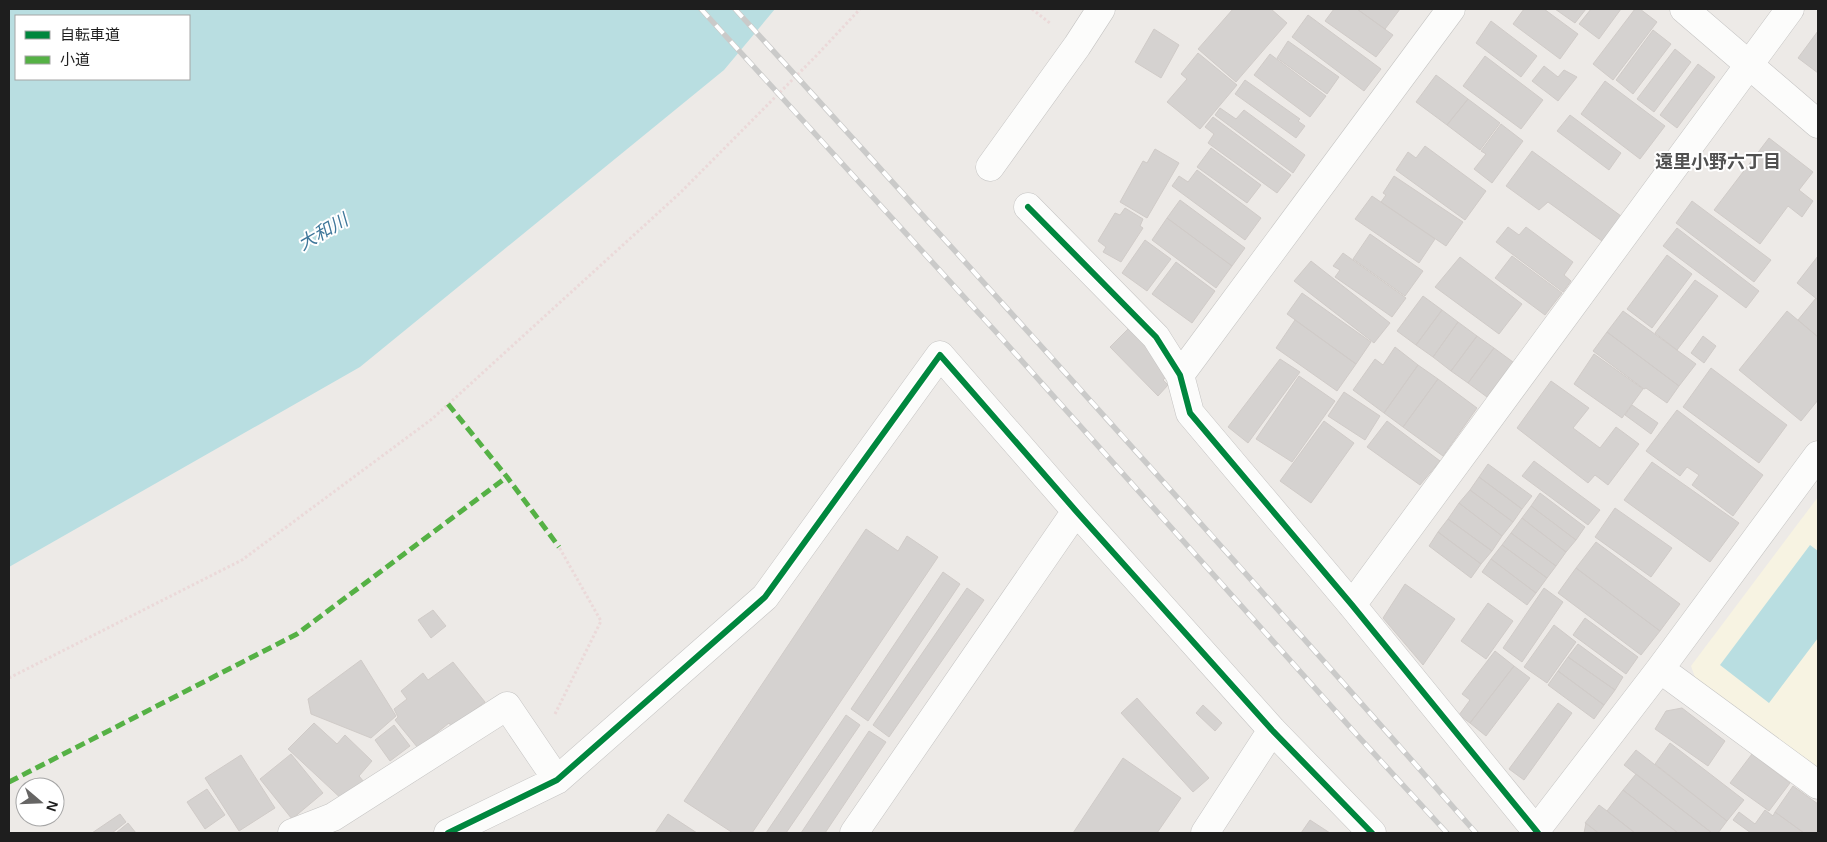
<svg xmlns="http://www.w3.org/2000/svg" width="1827" height="842" viewBox="0 0 1827 842" font-family="Helvetica,'Noto Sans JP',sans-serif">
  <style>
    .education { fill: #f7f3e2 }
    .water { fill: #b9dee1; fill-rule: evenodd }
    .building { fill: #d5d2d0; stroke: #d0cbc8 }
    .lines { fill: none; stroke-linecap: round; stroke-linejoin: round }
    .minor-casing { stroke: #c5c4c3; stroke-width: 29 }
    .path { stroke: #ebd9d9; stroke-width: 3; stroke-dasharray: 2.5 2.5; stroke-linecap: butt }
    .minor { stroke: #fcfcfb; stroke-width: 28 }
    .rail-casing { stroke: #cacac9; stroke-width: 5.5 }
    .rail { stroke: #fff; stroke-width: 4; stroke-dasharray: 11; stroke-linecap: butt }
    .quiet { stroke: #55b145; stroke-width: 5; stroke-dasharray: 10 5; stroke-linecap: butt }
    .cycleway-casing { stroke: #fff; stroke-width: 9 }
    .cycleway { stroke: #00873e; stroke-width: 6 }
    .labels { text-anchor: middle; dominant-baseline: central; stroke-width: 4; stroke-linejoin: round; paint-order: stroke }
    .neighbourhood-label { font-size: 18px; font-weight: bold; fill: #515151; stroke: #fff }
    .water-label { font-size: 18px; font-style: italic; fill: #3f779a; stroke: #fff }
  </style>
  <rect width="100%" height="100%" fill="#edeae7"/>
  <path class="education" d="M1818 497V770L1696 680 1691 666Z"/>
  <path class="water" d="M9 9H775L724 70 360 367 9 567ZM16 16H189V79H16Z
    M1810 545 1818 551V638L1769 703 1720 665Z"/>
  <path class="building" d="M1233 9H1271L1287 23 1236 82 1198 49Z
    M1334 9H1357L1393 35 1376 57 1325 21Z
    M1357 9H1400L1385 29Z
    M1524 9H1544L1578 34 1560 59 1513 24Z
    M1555 9H1586L1575 23Z
    M1591 9H1621L1599 39 1579 24Z
    M1635 9H1640L1657 22 1613 80 1593 64Z
    M1308 15 1381 69 1364 91 1292 37Z
    M1491 21 1537 56 1521 77 1476 43Z
    M1154 29 1179 45 1161 78 1135 62Z
    M1653 30 1671 44 1633 94 1616 80Z
    M1818 31V73L1798 58Z
    M1288 41 1339 77 1327 94 1277 58Z
    M1675 49 1691 62 1654 112 1637 99Z
    M1198 53 1237 85 1200 129 1167 102 1187 79 1181 74Z
    M1270 54 1326 96 1310 117 1254 75Z
    M1485 56 1543 100 1521 129 1463 86Z
    M1698 64 1715 77 1677 128 1660 115Z
    M1544 66 1558 77 1564 70 1577 77 1558 101 1532 81Z
    M1436 75 1468 99 1447 125 1416 102Z
    M1245 80 1300 119 1298 121 1305 126 1296 138 1235 94Z
    M1605 81 1665 126 1640 159 1581 114Z
    M1468 99 1500 123 1480 150 1447 125Z
    M1220 108 1236 119 1244 110 1305 155 1293 173 1215 115Z
    M1570 115 1621 153 1609 170 1557 131Z
    M1213 117 1291 175 1277 193 1208 143 1214 134 1205 127Z
    M1501 124 1523 141 1492 183 1474 169 1486 154 1481 151Z
    M1769 138 1813 172 1799 190 1813 201 1802 217 1788 206 1760 244 1714 210Z
    M1425 146 1486 191 1465 220 1396 170 1408 152 1416 158Z
    M1211 148 1261 185 1247 203 1197 167Z
    M1155 149 1179 163 1147 218 1120 202 1143 161 1147 163Z
    M1532 151 1621 216 1602 241 1548 202 1539 210 1506 186Z
    M1197 170 1261 218 1245 240 1172 186 1179 176 1188 182Z
    M1394 176 1463 222 1446 246 1381 202 1386 195 1383 193Z
    M1372 196 1435 239 1419 263 1355 219Z
    M1180 200 1245 248 1232 266 1167 218Z
    M1692 201 1771 260 1754 282 1676 223Z
    M1125 208 1143 219 1140 226 1143 228 1121 262 1103 252 1106 247 1098 241 1115 213 1120 215Z
    M1167 218 1232 266 1216 288 1152 240Z
    M1508 227 1519 235 1526 227 1573 262 1564 275 1571 281 1563 292 1496 242Z
    M1677 228 1759 291 1746 308 1663 246Z
    M1370 234 1423 271 1405 296 1353 259Z
    M1145 240 1171 259 1147 291 1122 273Z
    M1343 253 1406 298 1392 317 1335 277 1340 270 1333 266Z
    M1667 255 1692 274 1652 328 1627 309Z
    M1512 256 1562 293 1545 315 1495 278Z
    M1818 256V300L1797 283Z
    M1460 257 1522 304 1499 334 1435 287Z
    M1311 261 1390 323 1374 343 1294 281Z
    M1176 262 1215 291 1192 323 1152 294Z
    M1695 280 1718 296 1677 350 1655 333Z
    M1302 293 1371 342 1356 364 1287 314Z
    M1423 296 1442 310 1416 345 1397 331Z
    M1816 298 1818 300V337L1798 320Z
    M1442 310 1458 322 1433 357 1416 345Z
    M1623 311 1696 364 1679 386 1607 332Z
    M1787 311 1818 337V400L1801 421 1739 370Z
    M1295 320 1356 364 1337 391 1276 348Z
    M1458 322 1477 336 1451 371 1433 357Z
    M1129 328 1165 363 1159 369 1167 376 1163 380 1168 385 1158 396 1110 347Z
    M1607 332 1679 386 1667 403 1646 388 1644 389 1593 351Z
    M1477 336 1494 348 1468 383 1451 371Z
    M1703 336 1716 346 1704 363 1691 353Z
    M1395 347 1418 365 1384 413 1353 390 1375 359 1383 365Z
    M1494 348 1513 362 1487 397 1468 383Z
    M1594 354 1643 389 1622 418 1574 384Z
    M1280 359 1300 372 1248 443 1228 427Z
    M1418 365 1438 379 1403 427 1384 413Z
    M1711 368 1787 425 1759 463 1683 407Z
    M1299 376 1335 401 1292 462 1256 439Z
    M1438 379 1477 408 1443 456 1403 427Z
    M1551 381 1589 408 1573 428 1600 448 1616 427 1639 444 1608 485 1595 475 1588 483 1517 428Z
    M1344 392 1380 416 1365 440 1328 416Z
    M1632 405 1658 423 1651 434 1625 415Z
    M1677 410 1763 475 1733 516 1692 485 1699 475 1687 467 1680 476 1646 451Z
    M1324 421 1354 443 1311 503 1280 481Z
    M1387 421 1440 461 1420 485 1367 447Z
    M1534 461 1600 510 1588 525 1522 476Z
    M1652 462 1739 523 1710 562 1624 500Z
    M1488 464 1532 496 1522 509 1479 477Z
    M1479 477 1522 509 1513 522 1470 490Z
    M1470 490 1513 522 1502 536 1459 503Z
    M1540 493 1585 527 1576 540 1531 506Z
    M1459 503 1502 536 1492 551 1448 519Z
    M1531 506 1576 540 1566 552 1522 518Z
    M1615 508 1672 548 1651 577 1595 537Z
    M1522 518 1566 552 1556 566 1511 533Z
    M1448 519 1492 551 1481 564 1438 532Z
    M866 529 898 551 907 536 938 557 752 833H733L684 801Z
    M1438 532 1481 564 1471 578 1429 546Z
    M1511 533 1556 566 1547 578 1502 545Z
    M1596 542 1680 604 1660 631 1576 568Z
    M1502 545 1547 578 1536 593 1491 559Z
    M1491 559 1536 593 1527 605 1482 572Z
    M1576 568 1660 631 1641 655 1558 593Z
    M943 572 960 584 868 721 851 709Z
    M1405 584 1455 619 1423 665 1383 618Z
    M967 588 984 600 889 737 873 725Z
    M1544 588 1563 602 1522 662 1503 648Z
    M1488 603 1513 621 1486 659 1461 641Z
    M433 610 446 626 431 638 418 620Z
    M1585 618 1638 657 1626 674 1573 635Z
    M1554 625 1576 642 1547 683 1524 667Z
    M1578 644 1623 677 1615 690 1568 657Z
    M1495 651 1514 666 1470 723 1459 715 1470 700 1462 694Z
    M1568 657 1615 690 1604 705 1558 671Z
    M361 660 396 716 371 738 311 714 308 699Z
    M453 662 485 702 452 727 449 723 418 748 395 720 398 717 394 709 407 699 401 691 423 673 428 680Z
    M1514 666 1530 678 1486 736 1470 723Z
    M1558 671 1604 705 1594 719 1548 685Z
    M1137 698 1209 778 1193 792 1121 713Z
    M1558 703 1572 713 1524 780 1509 769Z
    M1203 705 1222 723 1215 731 1196 713Z
    M1682 708 1725 741 1708 766 1655 729 1666 711Z
    M846 715 860 725 786 833H766Z
    M314 723 337 744 345 735 372 761 359 776 364 782 346 803 288 749Z
    M394 725 410 746 390 761 375 740Z
    M869 731 886 742 825 833H801Z
    M1670 743 1744 800 1727 821 1655 764Z
    M1636 750 1727 821 1718 833H1712L1624 765Z
    M291 754 323 793 292 819 260 779Z
    M1752 754 1790 783 1769 811 1730 783Z
    M241 755 275 808 239 831 205 778Z
    M1123 758 1181 798 1157 833H1073Z
    M1636 774 1712 833H1678L1623 790Z
    M1793 786 1818 804V833H1804L1775 812Z
    M207 789 225 815 205 829 187 802Z
    M1623 790 1678 833H1635L1607 811Z
    M1599 805 1607 811 1635 833H1599L1585 823Z
    M1765 810 1773 816 1775 812 1804 833H1751L1733 820 1739 812 1755 824Z
    M120 814 126 822 112 833H92Z
    M668 814 697 833H655Z
    M1310 820 1330 833H1301Z
    M128 823 136 833H116Z
    M1586 823 1598 833H1584Z"/>
  <g class="lines">
    <g class="minor-casing">
      <path id="minor" d="M1684 9 1818 124
        M990 167 1077 46 1101 9
        M1028 207 1156 337 1180 375 1190 413 1352 605 1538 833
        M1180 375 1451 9
        M1352 605 1790 9
        M1660 669 1818 785
        M292 833 333 817 507 706 557 780
        M448 833 557 780 765 597 940 355 1076 511 1272 730 1372 833
        M854 833 1076 511
        M1205 833 1272 730
        M1534 833 1660 669 1818 455"/>
    </g>
    <path class="path" d="M1032 9 1051 24
      M9 678 242 560 432 419 680 193 816 56 860 9
      M555 714 601 621 559 547"/>
    <use href="#minor" class="minor"/>
    <g class="rail-casing">
      <path id="rail" d="M701 9 996 332 1357 735 1447 833
        M735 9C984 282 1232 556 1476 833"/>
    </g>
    <use href="#rail" class="rail"/>
    <path class="quiet" d="M448 404 507 477 559 547
      M9 782 297 634 507 477"/>
    <g class="cycleway-casing">
      <path id="cycleway" d="M1028 207 1156 337 1180 375 1190 413 1352 605 1538 833
        M448 833 557 780 765 597 940 355 1076 511 1272 730 1372 833"/>
    </g>
    <use href="#cycleway" class="cycleway"/>
  </g>
  <g class="labels">
    <g class="neighbourhood-label">
      <text x="1718" y="162">遠里小野六丁目</text>
    </g>
    <g class="water-label">
      <text transform="translate(323 232) rotate(-30)">大和川</text>
    </g>
  </g>
  <rect width="1827" height="842" fill="none" stroke="#1e1e1e" stroke-width="20"/>
  <rect x="15" y="15" width="175" height="65" fill="#ffffff" stroke="#a5a5a5"/>
  <rect x="25" y="31" width="25" height="8" fill="#00873e" stroke="#a5a5a5"/>
  <text x="60" y="40" font-size="15" fill="#1e1e1e">自転車道</text>
  <rect x="25" y="56" width="25" height="8" fill="#55b145" stroke="#a5a5a5"/>
  <text x="60" y="65" font-size="15" fill="#1e1e1e">小道</text>
  <g transform="translate(40 802) rotate(109)"><circle r="24" fill="#ffffff" stroke="#a5a5a5"/>
  <path d="M0-4L9 19L0 12L-9 19Z" fill="#666564"/>
  <text y="-8" font-size="14" font-weight="bold" text-anchor="middle" fill="#1e1e1e">N</text>
  </g>
</svg>
